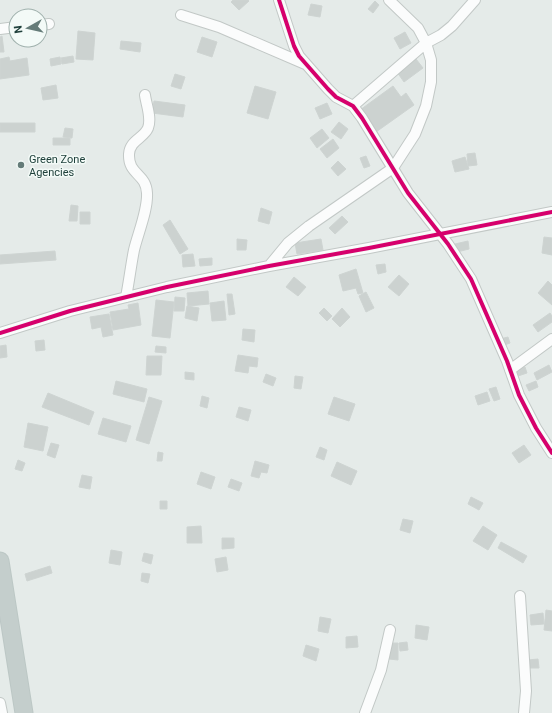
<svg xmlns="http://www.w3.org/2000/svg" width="552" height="713" viewBox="0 0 552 713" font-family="Roboto,sans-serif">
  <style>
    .building { fill: #ccd2d0; stroke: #ced4d2 }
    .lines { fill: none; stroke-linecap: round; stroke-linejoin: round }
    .minor-casing { stroke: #c2c8c6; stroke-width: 12 }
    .trunk-casing { stroke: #bcc7c5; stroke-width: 19 }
    .minor { stroke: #fbfcfc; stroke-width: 10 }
    .trunk { stroke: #c4cecc; stroke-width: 17 }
    .cycleway-casing { stroke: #f3faf7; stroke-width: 6 }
    .cycleway { stroke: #d6006c; stroke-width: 4 }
    .poi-dot { fill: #657c79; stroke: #f3faf7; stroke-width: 1.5 }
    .labels { text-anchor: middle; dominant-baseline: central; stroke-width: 3; stroke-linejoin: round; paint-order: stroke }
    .poi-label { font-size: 11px; fill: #20413c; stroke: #f3faf7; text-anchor: start }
  </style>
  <rect width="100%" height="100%" fill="#e5ebe9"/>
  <path class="building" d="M233 0H248L249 1 239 10 231 2Z
    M375 1 379 5 373 13 368 9Z
    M311 4 322 6 320 17 308 15Z
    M78 31 95 33 93 60 76 59Z
    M405 32 411 43 400 49 394 38Z
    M2 36 4 52H0V37Z
    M202 37 217 42 212 57 197 52Z
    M121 41 141 43 140 52 120 49Z
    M73 56 74 62 62 64 61 58Z
    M9 57 10 61 27 58 29 75 0 79V59Z
    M60 57 61 64 51 66 50 59Z
    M416 59 423 68 404 82 397 72Z
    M175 74 185 77 181 89 171 86Z
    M56 85 58 98 43 100 41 88Z
    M255 86 276 92 268 119 247 113Z
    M393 86 401 97 406 93 414 105 376 132 360 110Z
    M154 101 185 105 183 117 152 113Z
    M327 103 332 114 320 119 315 108Z
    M339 122 348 129 341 139 331 132Z
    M0 123H35V132H0Z
    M65 128 73 129 72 138 63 137Z
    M322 129 329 138 317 148 310 138Z
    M53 138H70V145H53Z
    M333 139 339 148 327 158 320 149Z
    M475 153 477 165 468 166 467 154Z
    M366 156 370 166 364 168 360 158Z
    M465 157 469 169 455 172 452 161Z
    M338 161 346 169 338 176 331 168Z
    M71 205 78 206 77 221H69Z
    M261 208 272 212 269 224 258 221Z
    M80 212H90V224H80Z
    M342 216 348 222 335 234 329 228Z
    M170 220 188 249 180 254 163 225Z
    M544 237 552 238V255L542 253Z
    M237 239 247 240 246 250H237Z
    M321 239 323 250 297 254 295 243Z
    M468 241 469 249 457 252 455 244Z
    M55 251 56 260 0 264V255Z
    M193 254 195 266 183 267 182 255Z
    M212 258V265L200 266 199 259Z
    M385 264 386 272 378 274 376 265Z
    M356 269 363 293 358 294 356 288 343 291 339 275Z
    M399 275 409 284 399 296 388 287Z
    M294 277 306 287 298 296 286 287Z
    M548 281 552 285V305L538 293Z
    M208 291 209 304 188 306 187 293Z
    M366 292 374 308 366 312 359 296Z
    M227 294H232L235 314 229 315Z
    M175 297 185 298 184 311H174Z
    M156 300 174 302 170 338 152 336Z
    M224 301 226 320 212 321 210 303Z
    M138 303 141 325 113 330 110 312 129 309 128 305Z
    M187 306 199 308 197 321 185 318Z
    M324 308 332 316 327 321 319 313Z
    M342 308 350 317 340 327 332 319Z
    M550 313 552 316V322L538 332 533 325Z
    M109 314 113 335 103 337 101 327 92 329 90 317Z
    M243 329 255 330 254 342 242 340Z
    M508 337 510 343 502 346 500 339Z
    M44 340 45 350 36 351 35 341Z
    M6 345 7 357 0 358V346Z
    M156 346 166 347V353L155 352Z
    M238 355 258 358 257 367 249 366 248 373 235 371Z
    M147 356H162L161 375H146Z
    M549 365 552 372 537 380 534 373Z
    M525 367 527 373 518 376 516 369Z
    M185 372 194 373V380L185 379Z
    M266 374 276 378 273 386 263 382Z
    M295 376 303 377 301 389 294 388Z
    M116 381 147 389 144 402 113 394Z
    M536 381 538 387 529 391 526 385Z
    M496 387 500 399 494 401 489 389Z
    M487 392 490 401 478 405 475 396Z
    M48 393 94 412 89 425 42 407Z
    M202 396 209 398 207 408 200 406Z
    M149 397 162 401 149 444 136 440Z
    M334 397 355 404 349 421 328 414Z
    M239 407 251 410 248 421 236 417Z
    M103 418 131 426 126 442 98 434Z
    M28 423 48 427 43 451 24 447Z
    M51 443 59 445 55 458 47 455Z
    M524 445 531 455 519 463 512 453Z
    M320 447 327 450 324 460 316 457Z
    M158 452 163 453 162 461H157Z
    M18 460 25 463 22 471 15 469Z
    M255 461 269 465 267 473 261 472 259 478 251 476Z
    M337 462 357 471 351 485 331 476Z
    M201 472 215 477 211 489 197 484Z
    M82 475 92 477 90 489 79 487Z
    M231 479 242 483 239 491 228 487Z
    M471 497 483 503 479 510 468 504Z
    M160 501H167V509H160Z
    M403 519 413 521 410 533 400 530Z
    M201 526 202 543H187V527Z
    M483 526 497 535 488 550 473 541Z
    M222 538H234V548L222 549Z
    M501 542 527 556 523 563 498 548Z
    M111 550 122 552 120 565 109 563Z
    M144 553 153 555 151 564 142 561Z
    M226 557 228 570 217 572 215 559Z
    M50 566 52 573 27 581 25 574Z
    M142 573 150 574 148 583 141 581Z
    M546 610 552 611V631L544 630Z
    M543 613 544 624 531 625 530 615Z
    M320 617 331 619 328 633 318 631Z
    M416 625 429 627 427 640 415 638Z
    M357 636 358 647 346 648V637Z
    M407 642 408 650 400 651 399 643Z
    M389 643H398V660L389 659Z
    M306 645 319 649 316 661 303 656Z
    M538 659 539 668H529L528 660Z"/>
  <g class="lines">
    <g class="minor-casing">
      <path id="minor" d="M279 0 294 46 299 56 328 89 336 97 353 106 362 118 408 193 448 244 471 279 507 361 519 395 536 428 552 453
        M181 15 219 27 305 64
        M40 25 49 24
        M0 29 16 27
        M353 106 426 43 441 35 452 26 475 0
        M269 266 288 243 309 226 393 168 415 134 426 106 431 82V60L426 43 418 28 389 0
        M126 297C129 282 131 265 134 250 138 233 148 210 147 193 146 173 128 175 129 154 130 140 144 138 148 128 152 118 146 104 145 95
        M0 333 70 311 167 287 269 266 369 248 552 212
        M510 370 552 339
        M520 596 526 691 524 713
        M0 703 2 713
        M365 713 381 670 390 630"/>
    </g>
    <g class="trunk-casing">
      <path id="trunk" d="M0 561 24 713"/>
    </g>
    <use href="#minor" class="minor"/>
    <use href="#trunk" class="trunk"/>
    <g class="cycleway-casing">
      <path id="cycleway" d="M279 0 294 46 299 56 328 89 336 97 353 106 362 118 408 193 448 244 471 279 507 361 519 395 536 428 552 453
        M0 333 70 311 167 287 269 266 369 248 552 212"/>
    </g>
    <use href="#cycleway" class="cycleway"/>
  </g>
  <circle class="poi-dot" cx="21" cy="165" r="4"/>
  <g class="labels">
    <g class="poi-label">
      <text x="29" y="159">Green Zone<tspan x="29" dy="13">Agencies</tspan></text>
    </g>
  </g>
  <g transform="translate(28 28) rotate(262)"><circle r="19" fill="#f3faf7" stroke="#9fb0ac"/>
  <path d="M0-3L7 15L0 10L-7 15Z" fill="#657c79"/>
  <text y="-6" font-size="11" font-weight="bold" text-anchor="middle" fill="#20413c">N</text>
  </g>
</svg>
